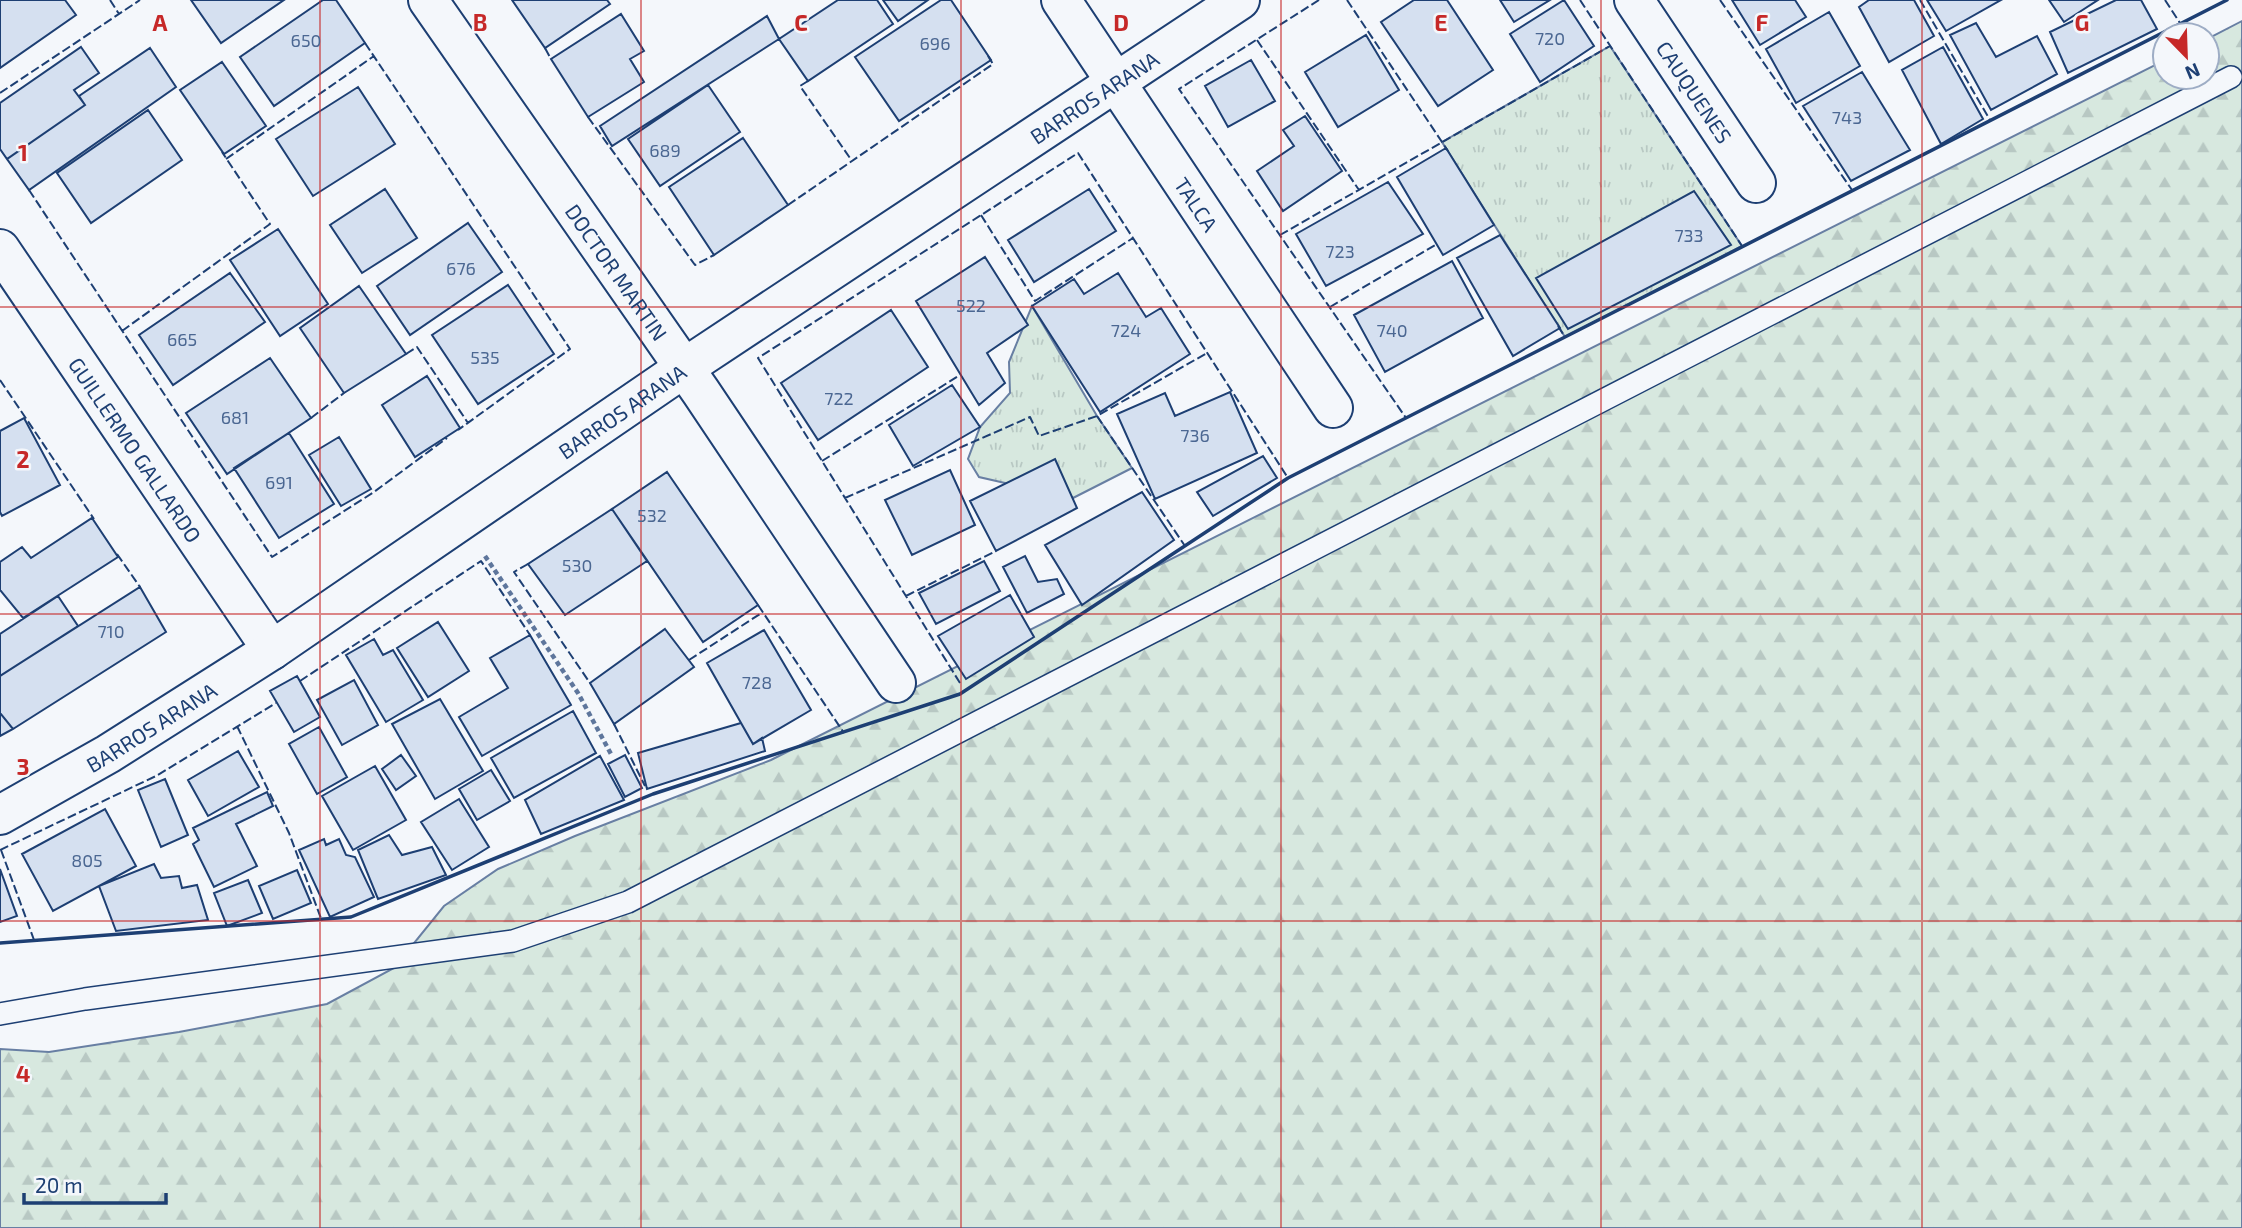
<svg xmlns="http://www.w3.org/2000/svg" width="2242" height="1228" viewBox="0 0 2242 1228" font-family="'Exo 2',sans-serif">
  <style>
    .grass { fill: url(#grass-tufts); stroke: #687fa3; stroke-width: 2 }
    .forest { fill: url(#forest-firs); stroke: #687fa3; stroke-width: 2 }
    .building { fill: #d5e0f0; stroke: #1d3f73; stroke-width: 2 }
    .lines { fill: none; stroke-linecap: round; stroke-linejoin: round }
    .service-casing { stroke: #1d3f73; stroke-width: 24 }
    .minor-casing { stroke: #1d3f73; stroke-width: 42 }
    .path { stroke: #5e769c; stroke-width: 4.5; stroke-dasharray: 5 3.5; stroke-linecap: butt }
    .service { stroke: #f4f7fb; stroke-width: 21 }
    .minor { stroke: #f4f7fb; stroke-width: 38 }
    .fence { stroke: #1d3f73; stroke-width: 2; stroke-dasharray: 9 3.5; stroke-linecap: butt }
    .wall { stroke: #1d3f73; stroke-width: 3.5 }
    .grid { fill: none; stroke: #c62828; stroke-width: 2; stroke-opacity: 0.55 }
    .labels { text-anchor: middle; dominant-baseline: central; stroke-width: 5; stroke-linejoin: round; paint-order: stroke }
    .number-label { font-size: 18px; fill: #4b6792 }
    .street-label { font-size: 21px; fill: #1d3f73; stroke: #f4f7fb }
    .grid-label { font-size: 23px; text-anchor: middle; font-weight: bold; fill: #c62828; stroke: #f4f7fb; stroke-width: 5; stroke-linejoin: round; paint-order: stroke }
  </style>
  <defs>
    <pattern id="grass-tufts" width="24" height="20" patternUnits="userSpaceOnUse" patternTransform="scale(1.75)"><rect width="24" height="20" fill="#d7e8df"/><path d="M3 7l-1-3M5 7V3M7 7l1-3M15 17l-1-3M17 17v-4M19 17l1-3" fill="none" stroke="#b8c8c3"/></pattern>
    <pattern id="forest-firs" width="22" height="20" patternUnits="userSpaceOnUse" patternTransform="scale(1.75)"><rect width="22" height="20" fill="#d7e8df"/><path d="M5 1l3.5 6h-7zM16 11l3.5 6h-7z" fill="#b8c8c3"/></pattern>
  </defs>
  <rect width="100%" height="100%" fill="#f4f7fb"/>
  <path class="grass" d="M1610 46 1742 246 1565 337 1442 142Z
    M1032 306 1097 416 1132 468 1073 498 1054 488 1005 483 979 477 968 459 980 427 1010 393 1009 362Z"/>
  <path class="forest" d="M2242 21V1228H0V1049L49 1052 179 1032 327 1004 394 968 444 906 498 869 575 836 771 760 2165 60V77H2207V39Z"/>
  <path class="building" d="M0 0H65L76 15 0 68Z
    M191 0H284L221 43Z
    M323 0H336L365 43 274 106 240 57Z
    M512 0H607L610 4 545 48Z
    M838 0H877L893 24 808 81 779 39Z
    M883 0H928L898 21Z
    M941 0H951L991 60 899 121 855 57Z
    M1414 0H1447L1493 70 1438 106 1381 22Z
    M1500 0H1550L1514 22Z
    M1564 0 1594 46 1540 82 1510 34Z
    M1732 0H1795L1806 17 1760 45Z
    M1869 0H1914L1934 36 1889 62 1859 7Z
    M1927 0H2001L1946 31Z
    M2049 0H2098L2064 22Z
    M2116 0H2141L2157 29 2068 73 2050 32Z
    M1829 12 1860 66 1796 103 1766 49Z
    M621 14 644 51 630 59 644 82 588 117 551 59Z
    M767 16 779 39 612 146 600 126Z
    M1976 23 1996 57 2037 36 2057 74 1991 110 1950 35Z
    M1366 35 1399 90 1338 127 1305 72Z
    M81 47 99 73 74 90 85 105 7 159 0 149V103Z
    M1943 47 1983 119 1941 144 1902 70Z
    M150 48 176 87 29 190 7 159 85 105 79 96Z
    M1251 60 1275 101 1228 127 1205 86Z
    M222 62 266 126 224 154 180 90Z
    M1862 72 1910 150 1851 181 1803 106Z
    M708 85 740 132 660 186 628 139Z
    M358 87 395 144 313 196 276 139Z
    M148 110 182 160 91 223 57 173Z
    M1305 116 1342 171 1283 211 1257 171 1294 146 1283 130Z
    M743 138 788 205 714 255 669 187Z
    M1446 148 1494 225 1443 255 1397 177Z
    M1388 182 1423 234 1326 286 1296 234Z
    M385 189 417 238 362 273 330 225Z
    M1089 189 1116 231 1034 282 1008 240Z
    M1694 191 1731 245 1568 329 1536 278Z
    M468 223 502 272 410 335 377 286Z
    M278 229 328 304 280 336 230 260Z
    M1500 235 1560 328 1513 356 1457 258Z
    M985 257 1028 325 987 353 1005 383 979 405 916 301Z
    M1452 261 1483 318 1385 372 1354 315Z
    M230 273 265 322 173 385 139 335Z
    M1118 273 1146 317 1161 308 1190 354 1100 412 1032 306 1074 279 1084 294Z
    M508 285 554 354 478 404 432 335Z
    M359 286 406 354 344 393 300 328Z
    M891 310 928 367 818 440 781 383Z
    M270 358 311 418 227 474 186 413Z
    M427 376 460 428 415 457 382 405Z
    M952 385 980 427 913 466 889 425Z
    M1230 392 1257 453 1155 499 1117 414 1165 393 1175 416Z
    M24 418 60 485 2 516 0 512V431Z
    M289 433 334 504 279 538 234 468Z
    M339 437 371 489 341 506 309 455Z
    M1263 456 1277 478 1213 516 1197 492Z
    M1055 459 1077 508 996 551 970 501Z
    M950 470 975 525 912 555 885 500Z
    M667 472 758 605 703 642 612 509Z
    M1142 492 1174 540 1082 605 1045 545Z
    M612 509 647 561 565 615 528 564Z
    M92 518 118 557 23 618 0 590V562L22 547 31 558Z
    M1025 556 1038 582 1057 579 1064 594 1027 613 1003 567Z
    M984 561 1000 591 936 624 919 593Z
    M140 587 166 632 13 729 0 713V676Z
    M1010 595 1034 637 966 679 938 636Z
    M58 596 78 626 0 676V634Z
    M438 622 469 671 428 697 397 648Z
    M665 629 694 667 614 724 590 683Z
    M764 630 811 710 753 744 707 663Z
    M530 635 571 705 482 756 459 717 508 688 490 658Z
    M374 639 383 655 393 650 423 700 386 722 346 655Z
    M297 676 320 717 294 732 270 691Z
    M354 680 378 725 342 745 317 700Z
    M440 699 483 771 435 799 392 724Z
    M573 711 596 753 514 798 491 758Z
    M0 713 13 729 0 736Z
    M741 723 753 744 762 738 765 751 647 789 638 753Z
    M319 727 347 777 317 794 289 744Z
    M238 751 259 787 208 816 188 780Z
    M401 755 416 776 396 790 382 769Z
    M625 755 642 788 625 797 608 764Z
    M600 756 624 800 541 834 525 800Z
    M375 766 406 820 353 850 322 796Z
    M491 770 510 801 477 820 459 789Z
    M165 779 188 835 161 847 138 790Z
    M267 792 273 806 236 824 257 866 214 887 193 844 199 840 193 828Z
    M459 799 489 847 452 870 421 822Z
    M105 809 136 866 53 911 22 854Z
    M389 835 402 855 432 847 446 875 378 899 358 850Z
    M324 839 326 845 339 839 346 855 355 857 374 897 330 917 299 850Z
    M154 864 161 878 179 876 182 888 197 885 208 920 116 931 99 886Z
    M0 869 17 916 0 922Z
    M297 870 311 903 273 919 259 886Z
    M248 880 262 913 227 926 214 893Z"/>
  <g class="lines">
    <g class="service-casing">
      <path id="service" d="M0 1014 85 999 513 941 628 902 2231 77"/>
    </g>
    <g class="minor-casing">
      <g id="minor">
        <path id="s1" d="M428 0 701 392 896 683"/>
        <path id="s2" d="M1061 0 1333 408"/>
        <path id="s3" d="M1634 0 1756 183"/>
        <path id="s4" d="M0 249 272 650"/>
        <path id="s5" d="M0 815 108 754 272 650 684 368 1240 0"/>
      </g>
    </g>
    <path class="path" d="M485 556 578 693 611 754"/>
    <use href="#service" class="service"/>
    <use href="#minor" class="minor"/>
    <path class="fence" d="M110 0 119 14
      M1319 0 1179 89 1406 418
      M1347 0 1448 151
      M1580 0 1742 246
      M1720 0 1852 190
      M1920 0 1990 120
      M2165 0 2180 23
      M1257 40 1359 190
      M365 43 570 349 458 430
      M545 48 551 59
      M808 81 800 86 852 161
      M0 93 140 0
      M588 117 695 265 714 255
      M226 159 374 56
      M29 190 272 557 374 492 447 438
      M788 205 993 64 988 56
      M981 215 1035 301 1133 238
      M1280 235 1610 46
      M1330 307 1437 244
      M1558 326 1565 337
      M122 331 270 224 222 152
      M406 354 417 347 468 423
      M0 380 94 519
      M1097 416 1185 546
      M311 418 344 393
      M822 461 960 375
      M845 498 1030 417 1039 436 1097 416 1207 353
      M117 554 140 587
      M528 564 514 572 590 683
      M906 596 996 551
      M758 605 844 733
      M689 660 763 612
      M300 681 481 561 530 635
      M960 683 758 358 1078 153 1288 478
      M614 724 645 786
      M237 726 289 833 322 921
      M0 850 156 776 276 703
      M1 850 34 940"/>
    <path class="wall" d="M0 943 351 917 653 794 960 694 1288 478 2227 0"/>
  </g>
  <path class="grid" d="M320 0V1228M641 0V1228M961 0V1228M1281 0V1228M1601 0V1228M1922 0V1228M0 307H2242M0 614H2242M0 921H2242"/>
  <g class="labels">
    <g class="number-label">
      <text x="1550" y="38">720</text>
      <text x="306" y="40">650</text>
      <text x="935" y="43">696</text>
      <text x="1847" y="117">743</text>
      <text x="665" y="150">689</text>
      <text x="1689" y="235">733</text>
      <text x="1340" y="251">723</text>
      <text x="461" y="268">676</text>
      <text x="971" y="305">522</text>
      <text x="1126" y="330">724</text>
      <text x="1392" y="330">740</text>
      <text x="182" y="339">665</text>
      <text x="485" y="357">535</text>
      <text x="839" y="398">722</text>
      <text x="235" y="417">681</text>
      <text x="1195" y="435">736</text>
      <text x="279" y="482">691</text>
      <text x="652" y="515">532</text>
      <text x="577" y="565">530</text>
      <text x="111" y="631">710</text>
      <text x="757" y="682">728</text>
      <text x="87" y="860">805</text>
    </g>
    <g class="street-label">
      <text stroke="none"><textPath href="#s3" startOffset="110">CAUQUENES</textPath></text>
      <text stroke="none"><textPath href="#s5" startOffset="1309">BARROS ARANA</textPath></text>
      <text stroke="none"><textPath href="#s2" startOffset="245">TALCA</textPath></text>
      <text stroke="none"><textPath href="#s1" startOffset="331">DOCTOR MARTIN</textPath></text>
      <text stroke="none"><textPath href="#s5" startOffset="742">BARROS ARANA</textPath></text>
      <text stroke="none"><textPath href="#s4" startOffset="242">GUILLERMO GALLARDO</textPath></text>
      <text stroke="none"><textPath href="#s5" startOffset="175">BARROS ARANA</textPath></text>
    </g>
  </g>
  <g class="grid-label">
    <text x="160" y="31">A</text>
    <text x="480" y="31">B</text>
    <text x="801" y="31">C</text>
    <text x="1121" y="31">D</text>
    <text x="1441" y="31">E</text>
    <text x="1762" y="31">F</text>
    <text x="2082" y="31">G</text>
    <text x="23" y="161">1</text>
    <text x="23" y="468">2</text>
    <text x="23" y="775">3</text>
    <text x="23" y="1082">4</text>
  </g>
  <g transform="translate(2186 56) rotate(157)"><circle r="33" fill="#f4f7fb" stroke="#9eadc5" stroke-width="2"/>
  <path d="M0-5L12 26L0 18L-12 26Z" fill="#c62828"/>
  <text y="-10" font-size="19" font-weight="bold" text-anchor="middle" fill="#1d3f73">N</text>
  </g>
  <path d="M24 1193v10h142v-10" fill="none" stroke="#1d3f73" stroke-width="3.5"/>
  <text x="35" y="1193" font-size="21" fill="#1d3f73" stroke="#f4f7fb" stroke-width="5" paint-order="stroke">20 m</text>
</svg>
